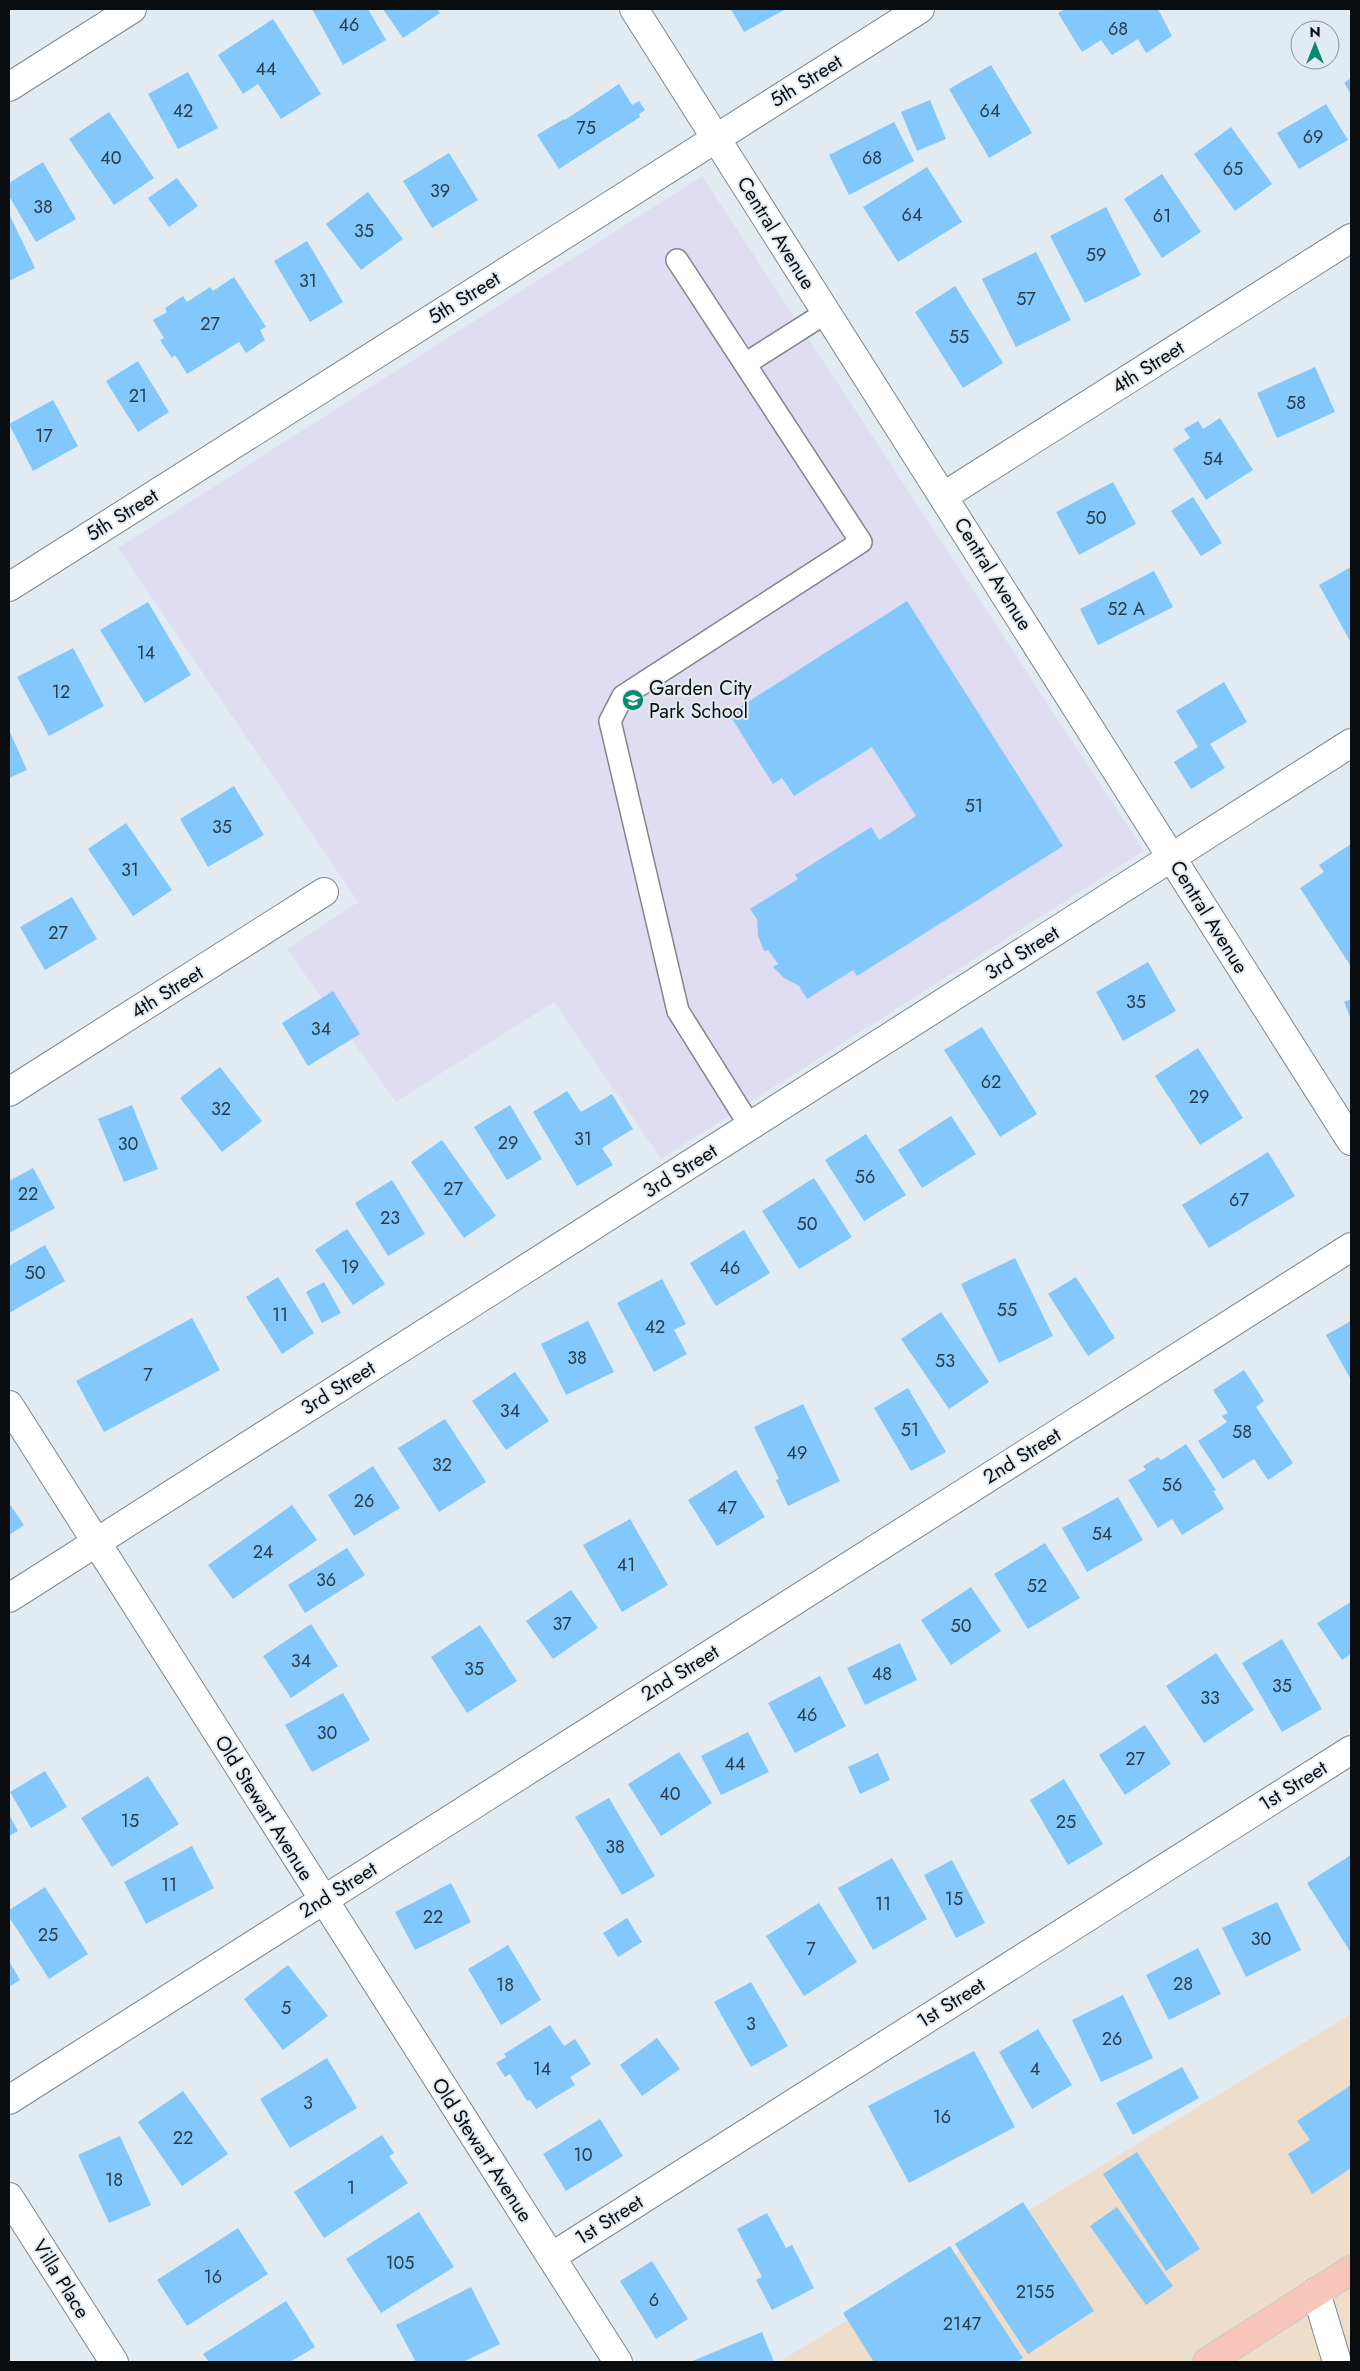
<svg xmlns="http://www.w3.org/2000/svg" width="1360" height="2371" viewBox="0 0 1360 2371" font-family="Jost,sans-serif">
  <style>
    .commercial { fill: #eeddcb }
    .education { fill: #e0ddf3 }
    .building { fill: #82c8fc }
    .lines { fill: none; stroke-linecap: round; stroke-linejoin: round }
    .lane-casing { stroke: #7e868c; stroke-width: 24 }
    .street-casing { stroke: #7e868c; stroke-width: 30 }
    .primary-casing { stroke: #c9caca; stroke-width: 30 }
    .lane { stroke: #fff; stroke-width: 21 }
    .street { stroke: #fff; stroke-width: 28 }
    .primary { stroke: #f7c5b9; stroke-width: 28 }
    .labels { text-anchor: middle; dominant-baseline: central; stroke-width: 4; stroke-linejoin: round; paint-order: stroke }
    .number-label { font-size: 18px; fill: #283c4a }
    .street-label { font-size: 20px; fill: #0a0d0f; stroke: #e3ebf2 }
    .poi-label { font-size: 20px; fill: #0a0d0f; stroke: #e3ebf2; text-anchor: start }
  </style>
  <rect width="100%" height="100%" fill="#e3ebf2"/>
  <path class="commercial" d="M1351 2014V2362H779Z"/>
  <path class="education" d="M702 176 1144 851 661 1159 554 1002 396 1102 287 949 358 902 118 548Z"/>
  <path class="building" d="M312 9H368L386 40 343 65Z
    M383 9H437L440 13 403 38Z
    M731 9H786L744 32Z
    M1065 9H1158L1172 36 1146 53 1138 39 1112 55 1101 40 1082 52 1058 13Z
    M273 19 321 94 281 119 258 84 243 94 218 55Z
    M991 65 1032 133 989 158 949 89Z
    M188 72 218 128 178 149 148 94Z
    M1351 78V94L1344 83Z
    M619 84 632 105 639 101 645 110 639 114 640 117 559 169 537 135 564 119 565 120Z
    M930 100 946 139 917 151 901 112Z
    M1326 104 1348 140 1299 169 1277 133Z
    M109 112 154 178 114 205 69 139Z
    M894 122 914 161 849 195 829 155Z
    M1231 127 1272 184 1235 211 1194 154Z
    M449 153 478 200 432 228 403 181Z
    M43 162 76 219 36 242 9 196V183Z
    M927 167 962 222 898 262 863 207Z
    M1162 174 1201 232 1162 258 1124 199Z
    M177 178 198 206 169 227 148 198Z
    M368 192 403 239 361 270 326 224Z
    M1106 207 1141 275 1085 303 1050 236Z
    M9 214 35 268 9 281Z
    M307 241 343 302 310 322 274 261Z
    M1036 252 1071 320 1016 347 982 279Z
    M234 277 266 327 260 330 265 340 246 353 239 342 187 374 175 355 172 358 160 340 164 338 153 320 167 312 165 308 183 296 187 302 210 287 213 291Z
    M955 286 1003 363 963 388 915 312Z
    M138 361 169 412 138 432 106 381Z
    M1315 367 1335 412 1277 438 1257 393Z
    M53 400 78 446 33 471 9 424Z
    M1220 418 1253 470 1206 500 1173 449 1190 438 1184 429 1198 421 1203 429Z
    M1113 482 1136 524 1079 555 1056 512Z
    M1193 497 1222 543 1201 556 1171 511Z
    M1351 567V641H1350L1319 585Z
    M1154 571 1173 607 1098 645 1080 609Z
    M907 601 1063 846 857 976 853 970 807 999 799 986 784 978 773 967 778 964 768 950 764 951 758 936 757 919 750 909 798 879 795 875 871 827 879 840 916 816 872 747 794 796 782 778 773 784 729 714Z
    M148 602 191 675 145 703 100 630Z
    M73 648 104 706 49 736 17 677Z
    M1224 682 1247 722 1210 744 1225 768 1191 789 1174 762 1198 747 1176 711Z
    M9 730 27 770 9 778Z
    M234 786 264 835 208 867 180 819Z
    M126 823 172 890 133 916 88 849Z
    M1351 844V964L1350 965 1300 888 1324 872 1319 865Z
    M72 897 97 939 45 970 20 927Z
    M1148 962 1176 1011 1123 1041 1096 992Z
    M333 991 360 1034 308 1066 282 1023Z
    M1351 999V1019L1344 1002Z
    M982 1027 1037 1114 1000 1137 944 1050Z
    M1198 1048 1243 1118 1200 1145 1155 1076Z
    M220 1067 262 1121 222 1152 180 1098Z
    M567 1091 581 1112 612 1094 633 1129 602 1148 613 1165 577 1186 533 1112Z
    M132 1105 158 1169 124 1182 98 1119Z
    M510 1105 542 1159 507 1180 474 1127Z
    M951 1116 976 1154 922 1188 898 1150Z
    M866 1134 906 1195 864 1221 825 1160Z
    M442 1140 496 1216 464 1238 411 1162Z
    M1268 1152 1295 1196 1209 1248 1182 1205Z
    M33 1168 55 1208 9 1233V1181Z
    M814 1178 852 1237 799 1269 762 1211Z
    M392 1180 425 1234 388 1256 355 1203Z
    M347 1229 385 1284 353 1305 315 1250Z
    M744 1230 770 1273 716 1306 690 1263Z
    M45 1245 65 1281 9 1313V1266Z
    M1015 1258 1053 1336 999 1363 961 1284Z
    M278 1277 314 1333 282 1354 246 1297Z
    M1076 1277 1115 1338 1088 1356 1048 1294Z
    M662 1279 686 1324 674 1330 687 1354 654 1372 617 1303Z
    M324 1282 341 1313 322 1323 306 1292Z
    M941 1312 989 1382 949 1409 901 1339Z
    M192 1318 220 1370 104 1432 76 1381Z
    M588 1321 614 1372 566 1395 541 1344Z
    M1351 1321V1377L1350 1378 1326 1335Z
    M1244 1370 1264 1401 1256 1407 1293 1463 1268 1480 1254 1459 1223 1479 1198 1441 1227 1422 1222 1416 1228 1413 1213 1390Z
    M515 1372 549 1421 506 1450 472 1401Z
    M908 1388 946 1452 911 1471 874 1408Z
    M803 1404 840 1481 788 1506 776 1480 779 1479 754 1427Z
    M445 1419 486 1482 439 1512 398 1448Z
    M1186 1444 1216 1490 1213 1491 1224 1509 1182 1535 1172 1519 1158 1528 1128 1480 1146 1470 1143 1466 1158 1457 1161 1460Z
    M373 1466 400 1508 354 1536 328 1495Z
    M736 1470 765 1517 717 1546 688 1500Z
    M1118 1497 1143 1540 1087 1572 1062 1528Z
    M9 1503 24 1525 9 1535Z
    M292 1505 317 1540 233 1599 208 1565Z
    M630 1519 668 1585 622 1612 583 1545Z
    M1045 1543 1080 1598 1028 1629 994 1574Z
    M347 1548 365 1575 305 1613 288 1585Z
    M971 1587 1001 1631 951 1665 921 1620Z
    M571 1590 598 1628 553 1659 526 1621Z
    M1351 1602V1654L1342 1660 1317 1623Z
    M311 1624 338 1666 291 1698 263 1656Z
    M480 1625 517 1681 467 1713 431 1657Z
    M1282 1639 1322 1709 1282 1732 1242 1663Z
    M900 1643 917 1680 865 1705 847 1668Z
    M1216 1653 1254 1710 1204 1743 1166 1686Z
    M820 1676 846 1726 795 1753 768 1703Z
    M343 1693 370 1740 312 1772 285 1725Z
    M1145 1725 1171 1764 1125 1795 1099 1755Z
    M748 1732 769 1772 721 1795 701 1756Z
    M679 1752 712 1803 661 1836 628 1784Z
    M878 1753 890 1780 860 1794 848 1767Z
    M45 1771 67 1807 31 1828 10 1792Z
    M148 1776 179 1824 112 1867 81 1818Z
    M1064 1779 1103 1844 1068 1865 1030 1800Z
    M609 1798 655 1876 622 1895 575 1817Z
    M9 1815 18 1831 9 1836Z
    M192 1846 214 1888 146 1924 124 1882Z
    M1351 1855V1953L1307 1883Z
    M892 1858 927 1919 873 1950 838 1888Z
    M952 1860 985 1923 956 1938 924 1875Z
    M451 1883 471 1922 415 1950 395 1912Z
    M45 1887 88 1954 49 1979 9 1917V1910Z
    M1277 1902 1301 1950 1246 1977 1222 1928Z
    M819 1903 857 1962 804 1996 766 1936Z
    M627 1918 642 1942 618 1957 603 1933Z
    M508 1945 541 2000 501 2025 468 1969Z
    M1198 1948 1221 1994 1169 2020 1146 1975Z
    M9 1961 20 1980 9 1987Z
    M288 1965 328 2016 283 2050 244 1999Z
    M751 1982 788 2046 751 2067 714 2002Z
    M1123 1995 1153 2058 1101 2082 1072 2020Z
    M550 2025 564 2046 575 2039 591 2064 570 2077 575 2085 536 2109 530 2100 527 2101 510 2074 505 2077 496 2063 506 2057 504 2054Z
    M1038 2029 1072 2085 1032 2109 999 2052Z
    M657 2038 680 2069 642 2096 620 2065Z
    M974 2051 1015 2127 909 2183 868 2106Z
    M327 2058 357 2108 290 2148 260 2099Z
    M1182 2067 1199 2098 1133 2135 1116 2103Z
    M1351 2085V2168L1312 2194 1288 2154 1310 2140 1297 2121Z
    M183 2091 228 2154 182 2186 138 2122Z
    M600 2119 623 2156 566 2191 543 2154Z
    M382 2135 394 2153 389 2156 408 2183 324 2238 294 2192Z
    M120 2136 151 2205 109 2223 78 2155Z
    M1137 2152 1200 2249 1166 2271 1103 2174Z
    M1023 2202 1094 2311 1028 2354 955 2244Z
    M1117 2207 1173 2286 1146 2305 1090 2226Z
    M419 2212 454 2267 381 2313 346 2259Z
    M767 2213 786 2248 792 2245 814 2288 772 2310 756 2280 762 2277 737 2229Z
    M238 2228 268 2274 187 2326 157 2280Z
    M950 2246 1023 2358 1017 2362H874L843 2313Z
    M652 2261 688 2319 656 2339 620 2281Z
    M471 2287 500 2344 463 2362H416L396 2325Z
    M286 2301 315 2347 290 2362H209L203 2354Z
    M762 2332 774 2362H690Z"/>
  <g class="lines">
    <g class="lane-casing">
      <path id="lane" d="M677 260 861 542 623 696 610 721 678 1011 750 1126
        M745 364 827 312"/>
    </g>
    <g class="street-casing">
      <path id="street" d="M634 9 1351 1141
        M9 87 132 9
        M944 496 1351 238
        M9 587 920 9
        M9 1092 324 892
        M9 1405 618 2362
        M9 1598 1351 743
        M9 2100 1351 1247
        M9 2197 114 2362
        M551 2257 1351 1750
        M1316 2292 1337 2362"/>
    </g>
    <g class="primary-casing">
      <path id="primary" d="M1207 2362 1351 2270"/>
    </g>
    <use href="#lane" class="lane"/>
    <use href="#street" class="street"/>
    <use href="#primary" class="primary"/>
  </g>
  <defs>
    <g id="school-disc" transform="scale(1.125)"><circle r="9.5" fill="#078a6f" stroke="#e3ebf2"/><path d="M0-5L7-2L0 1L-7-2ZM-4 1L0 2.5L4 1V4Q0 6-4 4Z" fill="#fff"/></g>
  </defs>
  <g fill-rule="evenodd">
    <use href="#school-disc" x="633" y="700"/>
  </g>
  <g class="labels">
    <g class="number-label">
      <text x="349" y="25">46</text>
      <text x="1118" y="29">68</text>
      <text x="266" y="69">44</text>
      <text x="183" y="111">42</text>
      <text x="990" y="111">64</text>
      <text x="586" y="128">75</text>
      <text x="1313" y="137">69</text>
      <text x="111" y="158">40</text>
      <text x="872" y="158">68</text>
      <text x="1233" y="169">65</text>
      <text x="440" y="191">39</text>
      <text x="43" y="207">38</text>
      <text x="912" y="215">64</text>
      <text x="1162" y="216">61</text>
      <text x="364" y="231">35</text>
      <text x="1096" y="255">59</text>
      <text x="308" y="281">31</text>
      <text x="1026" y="299">57</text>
      <text x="210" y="324">27</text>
      <text x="959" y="337">55</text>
      <text x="138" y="396">21</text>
      <text x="1296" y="403">58</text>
      <text x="44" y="436">17</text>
      <text x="1213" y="459">54</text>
      <text x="1096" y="518">50</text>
      <text x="1126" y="609">52 A</text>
      <text x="146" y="653">14</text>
      <text x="61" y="692">12</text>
      <text x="974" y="806">51</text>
      <text x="222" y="827">35</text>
      <text x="130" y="870">31</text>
      <text x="58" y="933">27</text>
      <text x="1136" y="1002">35</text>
      <text x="321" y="1029">34</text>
      <text x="991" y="1082">62</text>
      <text x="1199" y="1097">29</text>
      <text x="221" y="1109">32</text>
      <text x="583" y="1139">31</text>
      <text x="508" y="1143">29</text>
      <text x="128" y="1144">30</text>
      <text x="865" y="1177">56</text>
      <text x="453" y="1189">27</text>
      <text x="28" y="1194">22</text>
      <text x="1239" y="1200">67</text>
      <text x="390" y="1218">23</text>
      <text x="807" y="1224">50</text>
      <text x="350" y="1267">19</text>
      <text x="730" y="1268">46</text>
      <text x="35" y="1273">50</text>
      <text x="1007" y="1310">55</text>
      <text x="280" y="1315">11</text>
      <text x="655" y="1327">42</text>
      <text x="577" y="1358">38</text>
      <text x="945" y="1361">53</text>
      <text x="148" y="1375">7</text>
      <text x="510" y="1411">34</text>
      <text x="910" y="1430">51</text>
      <text x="1242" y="1432">58</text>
      <text x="797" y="1453">49</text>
      <text x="442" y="1465">32</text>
      <text x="1172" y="1485">56</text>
      <text x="364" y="1501">26</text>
      <text x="727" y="1508">47</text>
      <text x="1102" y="1534">54</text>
      <text x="263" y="1552">24</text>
      <text x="626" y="1565">41</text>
      <text x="326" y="1580">36</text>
      <text x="1037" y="1586">52</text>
      <text x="562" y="1624">37</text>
      <text x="961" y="1626">50</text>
      <text x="301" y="1661">34</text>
      <text x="474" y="1669">35</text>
      <text x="882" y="1674">48</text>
      <text x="1282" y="1686">35</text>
      <text x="1210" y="1698">33</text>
      <text x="807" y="1715">46</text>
      <text x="327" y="1733">30</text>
      <text x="1135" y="1759">27</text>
      <text x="735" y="1764">44</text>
      <text x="670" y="1794">40</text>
      <text x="130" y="1821">15</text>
      <text x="1066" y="1822">25</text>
      <text x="615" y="1847">38</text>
      <text x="169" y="1885">11</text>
      <text x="954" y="1899">15</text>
      <text x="883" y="1904">11</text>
      <text x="433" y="1917">22</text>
      <text x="48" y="1935">25</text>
      <text x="1261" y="1939">30</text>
      <text x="811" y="1949">7</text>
      <text x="1183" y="1984">28</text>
      <text x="505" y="1985">18</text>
      <text x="286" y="2008">5</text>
      <text x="751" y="2024">3</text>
      <text x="1112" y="2039">26</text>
      <text x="542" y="2069">14</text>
      <text x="1035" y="2069">4</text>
      <text x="308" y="2103">3</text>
      <text x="942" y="2117">16</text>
      <text x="183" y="2138">22</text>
      <text x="583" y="2155">10</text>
      <text x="114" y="2180">18</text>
      <text x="351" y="2188">1</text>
      <text x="400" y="2263">105</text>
      <text x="213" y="2277">16</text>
      <text x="1035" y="2292">2155</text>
      <text x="654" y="2300">6</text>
      <text x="962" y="2324">2147</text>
    </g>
    <g class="street-label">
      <text transform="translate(806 81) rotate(-32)">5th Street</text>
      <text transform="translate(776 233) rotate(58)">Central Avenue</text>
      <text transform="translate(464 298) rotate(-32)">5th Street</text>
      <text transform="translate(1148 367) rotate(-32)">4th Street</text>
      <text transform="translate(122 515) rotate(-32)">5th Street</text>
      <text transform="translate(993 574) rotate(58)">Central Avenue</text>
      <text transform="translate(1209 917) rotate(58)">Central Avenue</text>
      <text transform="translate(1022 953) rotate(-32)">3rd Street</text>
      <text transform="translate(167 992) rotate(-32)">4th Street</text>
      <text transform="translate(680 1171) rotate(-32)">3rd Street</text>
      <text transform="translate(338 1388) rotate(-32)">3rd Street</text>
      <text transform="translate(1022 1456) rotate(-32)">2nd Street</text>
      <text transform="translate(680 1673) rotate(-32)">2nd Street</text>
      <text transform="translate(1293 1786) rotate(-32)">1st Street</text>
      <text transform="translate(264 1808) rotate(58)">Old Stewart Avenue</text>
      <text transform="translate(338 1890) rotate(-32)">2nd Street</text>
      <text transform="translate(951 2003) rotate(-32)">1st Street</text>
      <text transform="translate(482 2150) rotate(57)">Old Stewart Avenue</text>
      <text transform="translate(609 2220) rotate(-32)">1st Street</text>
      <text transform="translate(61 2279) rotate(58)">Villa Place</text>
    </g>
    <g class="poi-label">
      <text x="649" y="688">Garden City<tspan x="649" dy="23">Park School</tspan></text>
    </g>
  </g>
  <rect width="1360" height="2371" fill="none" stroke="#0a0d0f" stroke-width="20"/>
  <g transform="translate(1315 45)"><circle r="24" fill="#e3ebf2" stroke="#8c9297"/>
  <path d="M0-4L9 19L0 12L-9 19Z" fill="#078a6f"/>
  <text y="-8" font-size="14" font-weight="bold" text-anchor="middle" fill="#0a0d0f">N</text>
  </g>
</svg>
